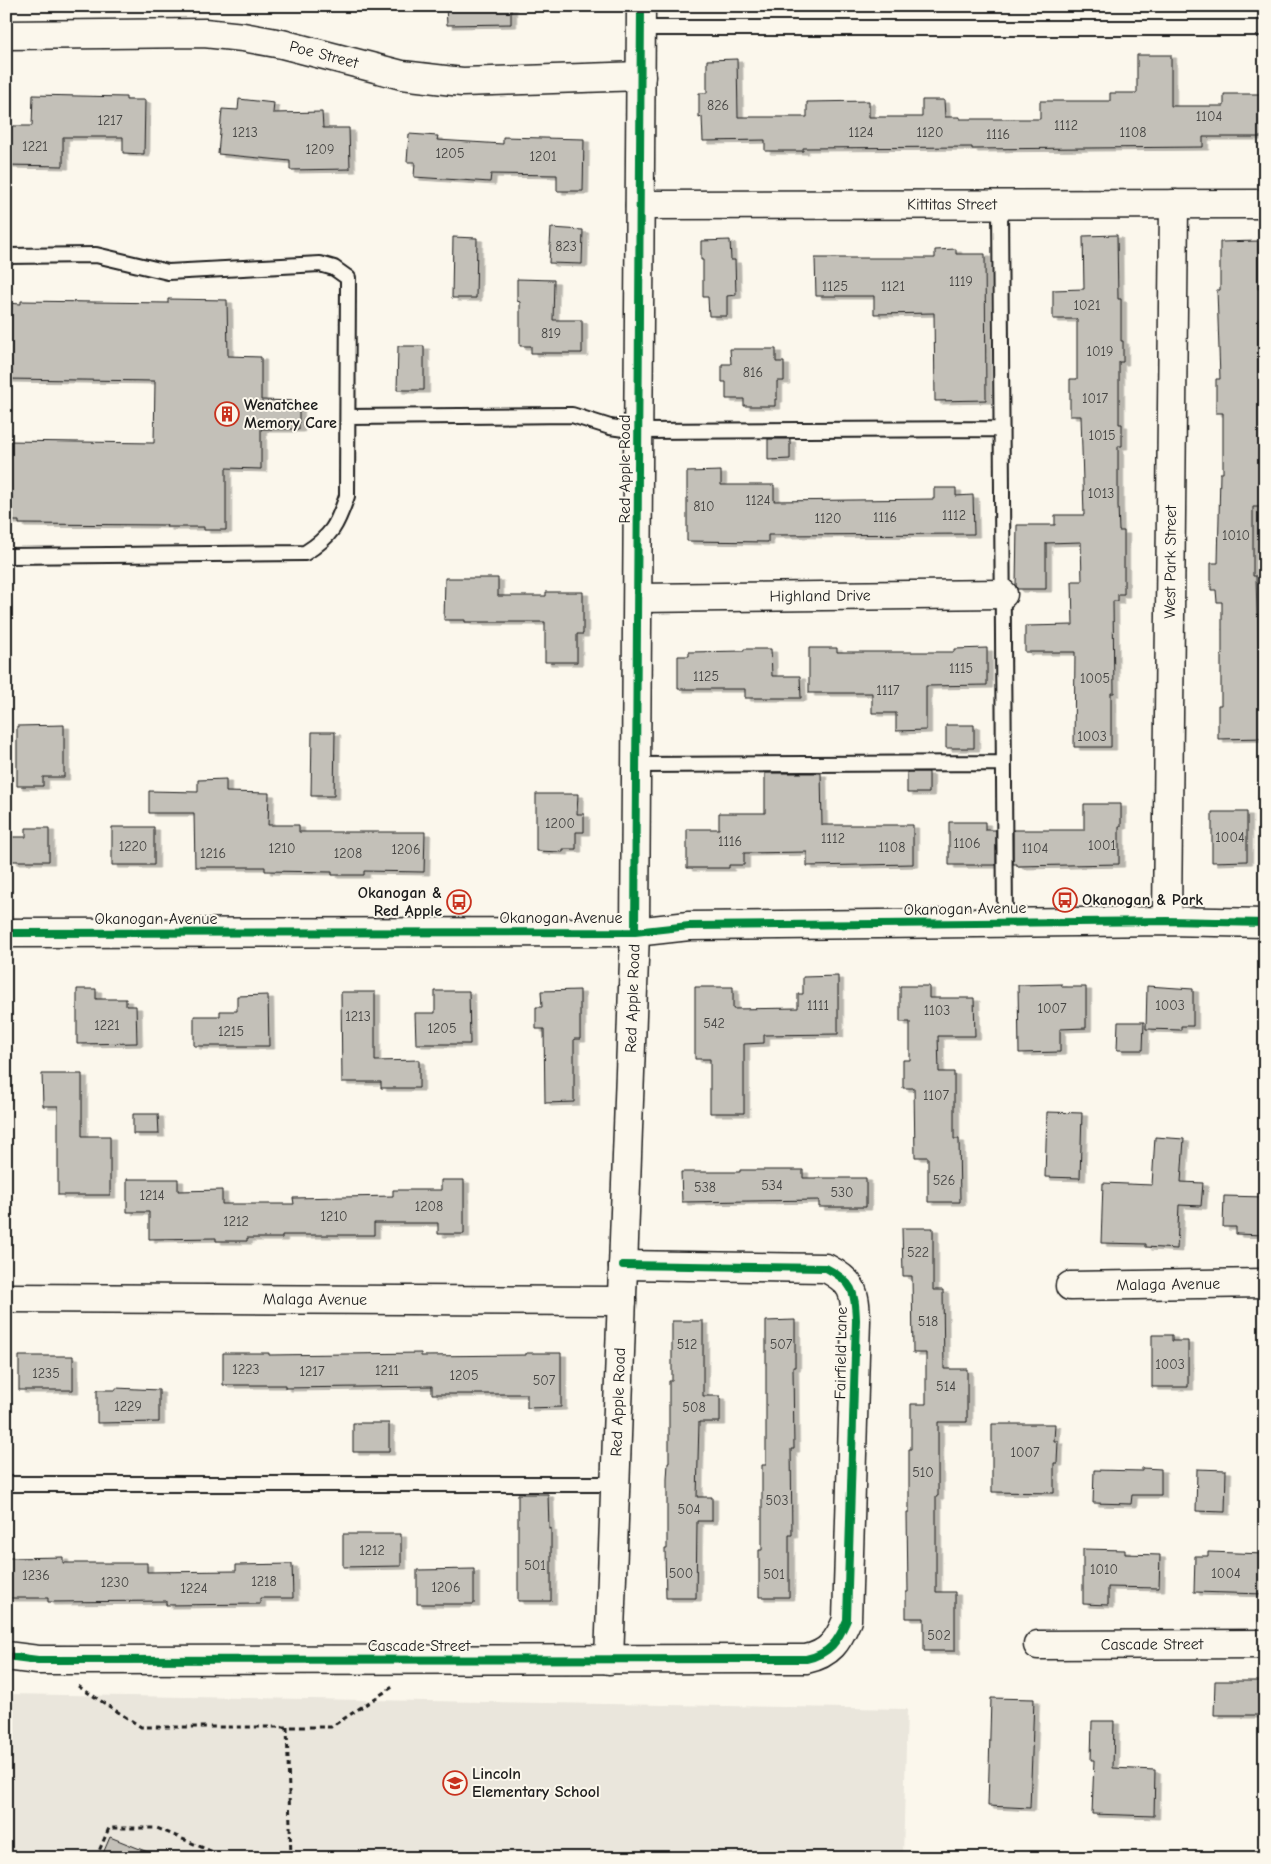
<svg xmlns="http://www.w3.org/2000/svg" width="1271" height="1864" viewBox="0 0 1271 1864" font-family="'Comic Neue',sans-serif">
  <style>
    .built { fill: #eae6dc }
    .building { fill: #c3c0b8; stroke: #1c1c1c; filter: url(#shadow) }
    .lines { fill: none; stroke-linecap: round; stroke-linejoin: round }
    .service-casing { stroke: #1c1c1c; stroke-width: 18 }
    .minor-casing { stroke: #1c1c1c; stroke-width: 31 }
    .tertiary-casing { stroke: #1c1c1c; stroke-width: 31 }
    .path { stroke: #1c1c1c; stroke-width: 3; stroke-dasharray: 5 4; stroke-linecap: butt }
    .service { stroke: #fbf7ec; stroke-width: 14 }
    .minor { stroke: #fbf7ec; stroke-width: 28 }
    .tertiary { stroke: #fbf7ec; stroke-width: 28 }
    .cycleway-casing { stroke: #fbf7ec; stroke-width: 11 }
    .cycleway { stroke: #00873e; stroke-width: 8 }
    .labels { text-anchor: middle; dominant-baseline: central; stroke-width: 4; stroke-linejoin: round; paint-order: stroke }
    .number-label { font-size: 14px; fill: #464543 }
    .street-label { font-size: 16px; fill: #1c1c1c; stroke: #fbf7ec }
    .poi-label { font-size: 16px; font-weight: bold; fill: #1c1c1c; stroke: #fbf7ec; text-anchor: start }
  </style>
  <defs>
    <filter id="shadow"><feDropShadow dx="5.5" dy="3" stdDeviation="0" flood-color="#0004"/></filter>
  </defs>
  <rect width="100%" height="100%" fill="#fbf7ec"/>
  <filter id="ink" filterUnits="userSpaceOnUse"><feTurbulence type="fractalNoise" baseFrequency=".02" numOctaves="2"/><feDisplacementMap in="SourceGraphic" scale="10" xChannelSelector="R" yChannelSelector="G"/><feConvolveMatrix kernelMatrix="1 2 1 2 8 2 1 2 1" color-interpolation-filters="sRGB"/></filter>
  <g filter="url(#ink)">
    <path class="built" d="M6 1694 907 1709 903 1858H6Z"/>
    <path class="building" d="M446 6H511V24L447 25Z
      M1137 55H1171V106H1224V94H1263L1265 137H1203V147L972 149V147L803 148V151H765V140L703 141 702 117 699 118V93H707V60L737 59 738 117H807V102L869 101V117H922V100H944L945 117H960V119H1040V101H1110V93H1137Z
      M33 95 126 97V100H145L144 154 123 153V137H63V166L6 165V126H32Z
      M239 99 274 103 273 113 322 112 323 128H349L350 169 290 170V161L218 154 222 109 238 110Z
      M409 134 438 136 437 140 503 144V137L584 139 583 191H557V175L491 174 490 182 414 177 415 162H407Z
      M551 228 583 230 582 264 549 263Z
      M1117 235 1118 299H1121V341H1123V362H1119V424H1122V446H1118V505L1119 531H1124V594H1118V601H1113L1114 693H1111V747H1074L1075 652H1025V626L1073 625 1072 581H1082L1081 542 1046 543V589H1017L1016 585 1017 525H1055V515H1084L1081 416H1070V379H1077V319H1053V290L1084 289 1083 236Z
      M453 237 477 238 476 298H452Z
      M730 240 731 260H735L736 295 727 296V316H709L708 297H703V260H701V241Z
      M1258 241V289H1265V319H1258V379H1265V494H1262V507H1253V576H1256L1257 614H1258L1259 705H1265V738L1218 739V705H1221V655H1222V602H1217L1216 590H1211V563H1218L1220 473H1223V413H1216V379H1220L1217 290H1220V242Z
      M956 249V254H985L986 400 935 401 934 313 874 314V296H816L815 258H935V250Z
      M517 279 554 280 553 320H582V353H531V346H520V302L517 301Z
      M168 299 227 300 228 356 261 357V400L299 401V429H261V469L226 468V530H204V527H166L167 525 19 524V521H6V441L154 443 155 381 6 379V303L21 304V301L168 303Z
      M398 346H424V390H397Z
      M730 349H776V362H784V381H777V399H775V406H744V399H726V382H722V364H731Z
      M768 439H790V459L768 460Z
      M721 471V485H774V501L934 499V488H956V496L973 495 974 534 768 535V542L687 541V472Z
      M445 578H498V596H546V592H583V634H577V662H545V622H465V620H444Z
      M809 648H837V652H954V649L987 648V685L926 686V730L896 731V713H872V693H809Z
      M744 649H771L772 676H800L801 698H745V689H678V656H689V652L744 651Z
      M64 725V777H43V786H17V726Z
      M946 725H974V748H946Z
      M312 732H335L334 796H311Z
      M907 772H929V793H907Z
      M765 773H821L822 825H913V864L807 866V852L744 853V865H729V868H687V829H719V813H765Z
      M226 779V792L269 793 268 825H299V832H425L424 872 364 871V875H332V872L265 871V867H195L194 813H149V791L198 792V780Z
      M536 794H578L577 814H584V832H576V849H563V852L536 851Z
      M1084 804H1121V826H1119V864L1017 866V864H1013V830H1084Z
      M1212 812H1247V861L1212 862Z
      M949 822H985V830H996V865H949Z
      M112 827H154V865H112Z
      M26 828H49V861H12V837H26Z
      M838 976V1034L764 1035V1043L744 1044V1113H710V1059H695V987H733V1009L798 1008V994H803V977Z
      M1062 984V987H1086V1028L1060 1029V1052L1019 1053 1018 985Z
      M900 986H929V998H974L975 1036H938L939 1072H954V1139H959L960 1202H928V1157H915L914 1088H903V1060H910V1022H900Z
      M1147 986 1193 989V1026H1181V1030L1146 1029Z
      M77 989H96V999H126V1006H136L137 1043 77 1044Z
      M580 990V1039H574V1102L545 1103 544 1029H536V1007H542L541 991Z
      M435 991H469L470 1044H416L415 1013H435Z
      M341 992H375V1061L419 1060V1088H381V1082H342Z
      M268 995 269 1046H194V1016H220V1011H237V996Z
      M1118 1022H1144L1143 1050H1117Z
      M42 1074H82V1136H110V1195H58V1106H43Z
      M1047 1112 1082 1113 1080 1178 1045 1177Z
      M133 1114H158L159 1134H133Z
      M1155 1137 1184 1139 1181 1182 1203 1183 1201 1206 1179 1205 1177 1249 1146 1247V1244L1101 1243 1103 1183 1152 1185Z
      M740 1170H803V1178H866V1207H819V1200L682 1202 681 1172H740Z
      M127 1179H178V1191L222 1190V1204H294L293 1198 393 1196V1190H441V1180H464V1234H438V1223H374V1235H282V1238H247V1241H216V1238L149 1239V1212H127Z
      M1224 1196 1265 1197V1235L1236 1234V1227H1223Z
      M902 1228H933V1290H943L944 1369H967V1422H938V1496H936V1592H955V1651H924V1618H906V1592H908L907 1513H909V1449H911V1404H926V1353H913L912 1276H903Z
      M795 1320V1367H793L794 1449H791L792 1535H789V1597H759V1550H762V1465H766V1321Z
      M672 1321H703V1396H720V1422H699L697 1497H712V1521H697L696 1598H666L665 1549H667V1479L668 1463H669V1381H672Z
      M1152 1335H1172V1341H1188V1387H1152Z
      M223 1353H269V1355L421 1353V1356L526 1355V1353H561V1407L527 1408V1394H432V1386L285 1388V1385H223Z
      M19 1356H73V1390H19Z
      M116 1388 159 1390V1422L97 1423V1390H116Z
      M353 1423H389V1452H353Z
      M992 1424H1055L1054 1441H1058L1057 1463H1054V1493L992 1492Z
      M1142 1468 1161 1469V1495H1132L1131 1504 1093 1503 1094 1470 1142 1471Z
      M1197 1469 1226 1470 1225 1512 1196 1511Z
      M518 1494H548L549 1529 551 1528V1601H518Z
      M343 1534H401V1566L343 1567Z
      M1083 1549 1125 1550V1554L1160 1555 1159 1588 1108 1587V1605L1083 1604Z
      M1208 1552 1265 1554V1594L1194 1592 1195 1556H1208Z
      M63 1557V1563H147V1572L236 1571V1565L292 1564 293 1598H260V1604L166 1605V1601L48 1602V1598H8V1558Z
      M474 1569V1604H417V1570Z
      M1215 1681H1265V1715H1214Z
      M991 1698 1034 1699 1030 1808 988 1806Z
      M1092 1721H1114L1113 1768 1155 1770 1154 1816 1092 1814 1094 1760H1091Z
      M110 1837 160 1857V1858H101Z"/>
    <g class="lines">
      <g class="service-casing">
        <path id="service" d="M641 28H1265
          M1000 205 1005 923
          M6 256 96 255 168 272 320 264 334 268 348 278 347 496C337 525 332 536 305 553L6 556
          M348 417 572 415 610 427 638 431 1002 429
          M636 765 1004 763
          M6 1484H615"/>
      </g>
      <g class="minor-casing">
        <g id="minor">
          <path id="s1" d="M6 35 204 33 243 37 282 44 402 75 462 82 641 76"/>
          <path id="s2" d="M640 205 1265 204"/>
          <path id="s3" d="M638 598 1003 594"/>
          <path id="s4" d="M1167 921 1174 204"/>
          <path id="s5" d="M1070 1286 1265 1283"/>
          <path id="s6" d="M6 1298 622 1301"/>
          <path id="s7" d="M1038 1645 1265 1644"/>
          <path d="M6 1656 38 1660 806 1659C830 1654 838 1641 847 1620L856 1320C855 1291 853 1282 826 1268L623 1265"/>
          <path id="s8" d="M609 1660 635 932"/>
        </g>
      </g>
      <g class="tertiary-casing">
        <path id="tertiary" d="M635 932 641 6
          M6 933 635 932 689 926 1167 921 1265 923"/>
      </g>
      <path class="path" d="M78 1686 141 1727H287
        M96 1858 109 1828H157L227 1858
        M291 1858 287 1727H331L394 1686"/>
      <use href="#service" class="service"/>
      <use href="#minor" class="minor"/>
      <use href="#tertiary" class="tertiary"/>
      <g class="cycleway-casing">
        <path id="cycleway" d="M635 932 641 6
          M6 933 635 932 689 926 1167 921 1265 923
          M6 1656 38 1660 806 1659C830 1654 838 1641 847 1620L856 1320C855 1291 853 1282 826 1268L623 1265"/>
      </g>
      <use href="#cycleway" class="cycleway"/>
    </g>
  </g>
  <defs>
    <g id="building-ring" transform="scale(1.25)"><circle r="9.5" fill="#fbf7ec" stroke="#c8321e" stroke-width="1.5"/><path d="M-4-6H4V6H1V3H-1V6H-4ZM-2.5-4.3h1.7v1.8h-1.7ZM.8-4.3h1.7v1.8H.8ZM-2.5-1h1.7V.8h-1.7ZM.8-1h1.7V.8H.8Z" fill="#c8321e"/></g>
    <g id="bus-ring" transform="scale(1.25)"><circle r="9.5" fill="#fbf7ec" stroke="#c8321e" stroke-width="1.5"/><path d="M-5-6H5V4H4V6H2V4H-2V6H-4V4H-5ZM-3.5-4V0h7V-4ZM-3.5 1.2v1.5H-2V1.2ZM2 1.2v1.5H3.5V1.2Z" fill="#c8321e"/></g>
    <g id="school-ring" transform="scale(1.25)"><circle r="9.5" fill="#fbf7ec" stroke="#c8321e" stroke-width="1.5"/><path d="M0-5L7-2L0 1L-7-2ZM-4 1L0 2.5L4 1V4Q0 6-4 4Z" fill="#c8321e"/></g>
  </defs>
  <g fill-rule="evenodd">
    <use href="#building-ring" x="227" y="414"/>
    <use href="#bus-ring" x="1065" y="900"/>
    <use href="#bus-ring" x="459" y="902"/>
    <use href="#school-ring" x="455" y="1783"/>
  </g>
  <g class="labels">
    <g class="number-label">
      <text x="718" y="105">826</text>
      <text x="1209" y="116">1104</text>
      <text x="110" y="120">1217</text>
      <text x="1066" y="125">1112</text>
      <text x="245" y="132">1213</text>
      <text x="861" y="132">1124</text>
      <text x="930" y="132">1120</text>
      <text x="1133" y="132">1108</text>
      <text x="998" y="134">1116</text>
      <text x="35" y="146">1221</text>
      <text x="320" y="149">1209</text>
      <text x="450" y="153">1205</text>
      <text x="543" y="156">1201</text>
      <text x="566" y="246">823</text>
      <text x="961" y="281">1119</text>
      <text x="835" y="286">1125</text>
      <text x="893" y="286">1121</text>
      <text x="1087" y="305">1021</text>
      <text x="551" y="333">819</text>
      <text x="1100" y="351">1019</text>
      <text x="753" y="372">816</text>
      <text x="1095" y="398">1017</text>
      <text x="1102" y="435">1015</text>
      <text x="1101" y="493">1013</text>
      <text x="758" y="500">1124</text>
      <text x="704" y="506">810</text>
      <text x="954" y="515">1112</text>
      <text x="885" y="517">1116</text>
      <text x="828" y="518">1120</text>
      <text x="1236" y="535">1010</text>
      <text x="961" y="668">1115</text>
      <text x="706" y="676">1125</text>
      <text x="1095" y="678">1005</text>
      <text x="888" y="690">1117</text>
      <text x="1092" y="736">1003</text>
      <text x="560" y="823">1200</text>
      <text x="1230" y="837">1004</text>
      <text x="833" y="838">1112</text>
      <text x="730" y="841">1116</text>
      <text x="967" y="843">1106</text>
      <text x="1102" y="845">1001</text>
      <text x="133" y="846">1220</text>
      <text x="892" y="847">1108</text>
      <text x="282" y="848">1210</text>
      <text x="1035" y="848">1104</text>
      <text x="406" y="849">1206</text>
      <text x="213" y="853">1216</text>
      <text x="348" y="853">1208</text>
      <text x="818" y="1005">1111</text>
      <text x="1170" y="1005">1003</text>
      <text x="1052" y="1008">1007</text>
      <text x="937" y="1010">1103</text>
      <text x="358" y="1016">1213</text>
      <text x="714" y="1023">542</text>
      <text x="107" y="1025">1221</text>
      <text x="442" y="1028">1205</text>
      <text x="231" y="1031">1215</text>
      <text x="936" y="1095">1107</text>
      <text x="944" y="1180">526</text>
      <text x="772" y="1185">534</text>
      <text x="705" y="1187">538</text>
      <text x="842" y="1192">530</text>
      <text x="152" y="1195">1214</text>
      <text x="429" y="1206">1208</text>
      <text x="334" y="1216">1210</text>
      <text x="236" y="1221">1212</text>
      <text x="918" y="1252">522</text>
      <text x="928" y="1321">518</text>
      <text x="687" y="1344">512</text>
      <text x="781" y="1344">507</text>
      <text x="1170" y="1364">1003</text>
      <text x="246" y="1369">1223</text>
      <text x="387" y="1370">1211</text>
      <text x="312" y="1371">1217</text>
      <text x="46" y="1373">1235</text>
      <text x="464" y="1375">1205</text>
      <text x="544" y="1380">507</text>
      <text x="946" y="1386">514</text>
      <text x="128" y="1406">1229</text>
      <text x="694" y="1407">508</text>
      <text x="1025" y="1452">1007</text>
      <text x="923" y="1472">510</text>
      <text x="777" y="1500">503</text>
      <text x="689" y="1509">504</text>
      <text x="372" y="1550">1212</text>
      <text x="535" y="1565">501</text>
      <text x="1104" y="1569">1010</text>
      <text x="681" y="1573">500</text>
      <text x="1226" y="1573">1004</text>
      <text x="774" y="1574">501</text>
      <text x="36" y="1575">1236</text>
      <text x="264" y="1581">1218</text>
      <text x="115" y="1582">1230</text>
      <text x="446" y="1587">1206</text>
      <text x="194" y="1588">1224</text>
      <text x="939" y="1635">502</text>
    </g>
    <g class="street-label">
      <text stroke="none"><textPath href="#s1" startOffset="320">Poe Street</textPath></text>
      <text stroke="none"><textPath href="#s2" startOffset="312">Kittitas Street</textPath></text>
      <text transform="translate(625 469) rotate(-90)">Red Apple Road</text>
      <text stroke="none"><textPath href="#s4" startOffset="359">West Park Street</textPath></text>
      <text stroke="none"><textPath href="#s3" startOffset="182">Highland Drive</textPath></text>
      <text transform="translate(965 909) rotate(-1)">Okanogan Avenue</text>
      <text x="561" y="918">Okanogan Avenue</text>
      <text x="156" y="919">Okanogan Avenue</text>
      <text stroke="none"><textPath href="#s8" startOffset="662">Red Apple Road</textPath></text>
      <text stroke="none"><textPath href="#s5" startOffset="98">Malaga Avenue</textPath></text>
      <text stroke="none"><textPath href="#s6" startOffset="309">Malaga Avenue</textPath></text>
      <text transform="translate(841 1353) rotate(-89)">Fairfield Lane</text>
      <text stroke="none"><textPath href="#s8" startOffset="258">Red Apple Road</textPath></text>
      <text stroke="none"><textPath href="#s7" startOffset="114">Cascade Street</textPath></text>
      <text x="419" y="1646">Cascade Street</text>
    </g>
    <g class="poi-label">
      <text x="244" y="405">Wenatchee<tspan x="244" dy="18">Memory Care</tspan></text>
      <text x="442" y="893" text-anchor="end">Okanogan &amp;<tspan x="442" dy="18">Red Apple</tspan></text>
      <text x="1082" y="900">Okanogan &amp; Park</text>
      <text x="472" y="1774">Lincoln<tspan x="472" dy="18">Elementary School</tspan></text>
    </g>
  </g>
  <rect width="1271" height="1864" fill="none" stroke="#fbf7ec" stroke-width="25"/>
  <rect x="12" y="12" width="1246" height="1839" fill="none" stroke="#1c1c1c" stroke-width="2" filter="url(#ink)"/>
</svg>
